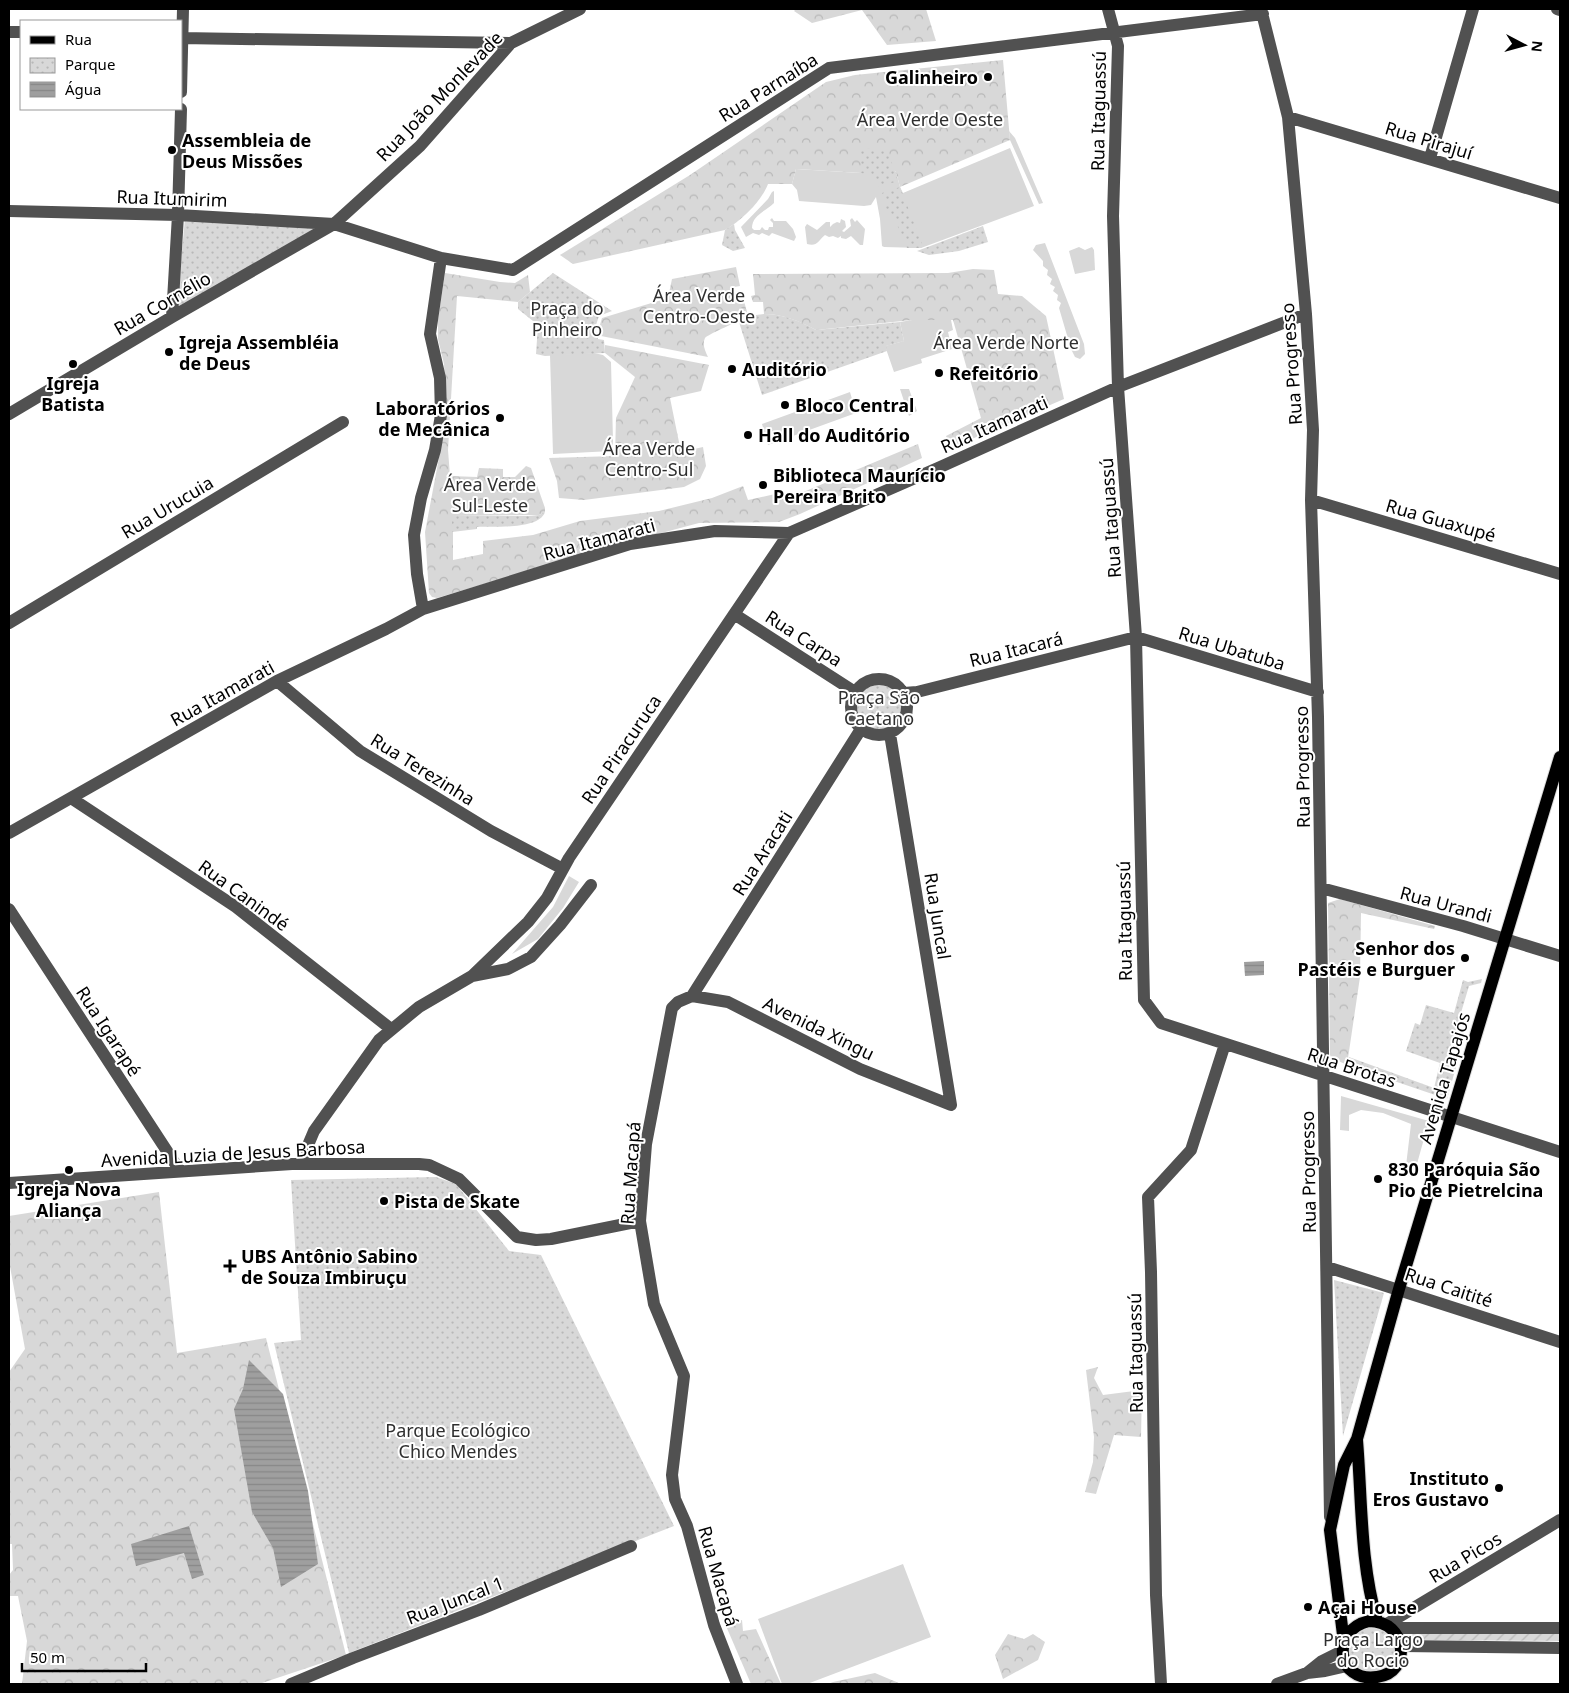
<svg xmlns="http://www.w3.org/2000/svg" width="1569" height="1693" viewBox="0 0 1569 1693" font-family="'Noto Sans',sans-serif">
  <style>
    .grass { fill: #d8d8d8 }
    .forest { fill: url(#forest-crowns) }
    .park { fill: url(#park-dots) }
    .garden { fill: url(#garden-furrows) }
    .water { fill: url(#water-rules) }
    .lines { fill: none; stroke-linecap: round; stroke-linejoin: round }
    .major-casing { stroke: #dbdbdb; stroke-width: 14 }
    .minor { stroke: #515151; stroke-width: 12 }
    .major { stroke: #000; stroke-width: 12 }
    .poi-dot { fill: #000; stroke: #fff; stroke-width: 2 }
    .labels { text-anchor: middle; dominant-baseline: central; stroke-width: 4; stroke-linejoin: round; paint-order: stroke }
    .poi-label { font-size: 18px; font-weight: bold; fill: #000; stroke: #fff; text-anchor: start }
    .street-label { font-size: 18px; fill: #000; stroke: #fff }
    .park-label { font-size: 18px; fill: #2f2f2f; stroke: #fff }
  </style>
  <defs>
    <pattern id="forest-crowns" width="20" height="18" patternUnits="userSpaceOnUse" patternTransform="scale(1.25)"><rect width="20" height="18" fill="#d8d8d8"/><path d="M2 6a3 3 0 1 1 6 0M12 15a3 3 0 1 1 6 0" fill="none" stroke="#b8b8b8"/></pattern>
    <pattern id="park-dots" width="8" height="8" patternUnits="userSpaceOnUse" patternTransform="scale(1.25)"><rect width="8" height="8" fill="#d8d8d8"/><path d="M2 2h.1M6 6h.1" fill="none" stroke="#b8b8b8" stroke-width="1.8" stroke-linecap="round"/></pattern>
    <pattern id="garden-furrows" width="10" height="10" patternUnits="userSpaceOnUse" patternTransform="scale(1.25)"><rect width="10" height="10" fill="#d8d8d8"/><path d="M-1 1l2-2M0 10L10 0M9 11l2-2" fill="none" stroke="#b8b8b8"/></pattern>
    <pattern id="water-rules" width="6" height="5" patternUnits="userSpaceOnUse" patternTransform="scale(1.25)"><rect width="6" height="5" fill="#9f9f9f"/><path d="M0 2.5h6" fill="none" stroke="#878787"/></pattern>
  </defs>
  <rect width="100%" height="100%" fill="#fff"/>
  <path class="grass" d="M1009 131 1015 138 1043 203 1039 204 1010 140Z
    M1010 148 1034 206 921 248 884 247 882 246 880 219 876 197 871 205 864 206 799 201 797 190 792 184 796 169 860 173 861 149 896 172 900 187 903 193Z
    M774 191V203C766 211 752 215 752 228L754 230H760L762 227 765 230H768L769 227H773V223L770 220 772 218 774 221H786L793 229 796 237 794 241 772 233 769 236 762 233 759 235 753 233 746 237 741 227 768 199 772 192Z
    M852 218 855 222 857 220 865 229 863 245H860L851 236 846 239 841 238V236L838 238 833 236 829 237 825 235C818 241 817 247 807 244L805 227 807 224 817 230 826 222H830V227L833 224 837 222 840 223 841 219 845 221 846 227 842 231 844 232 851 226 850 220Z
    M1045 243 1084 344 1085 354 1080 359 1075 357 1071 349 1059 308 1061 303 1057 300 1058 295 1053 291 1055 287 1050 284 1052 279 1047 275 1048 270 1043 266V261L1033 250 1036 245Z
    M1079 247 1085 250 1092 247 1094 250 1095 270 1075 274 1069 251Z
    M912 320H951L953 330 948 332 952 349 921 359 922 363 894 372 885 346 904 341 900 322Z
    M594 353 603 355 611 362 613 441 612 451 553 454 550 355Z
    M900 389H909L917 411 909 416Z
    M850 392 856 413 768 445 762 424Z
    M569 876 579 882 563 908 538 939 512 954 553 907Z
    M1341 1096 1429 1121 1413 1178 1405 1174 1411 1124 1383 1113 1361 1110 1349 1115V1131L1340 1130Z
    M903 1564 931 1637 807 1684H782L758 1619Z"/>
  <path class="forest" d="M796 9H926L936 41 887 45 862 10 812 23 794 11Z
    M1003 60 1010 140 900 187 896 172 862 149 861 173 796 169 792 184H768C761 202 742 220 725 230L573 264 560 255 690 175 826 82 855 75Z
    M736 267 740 286 734 287 736 302 744 301 748 316C741 320 707 335 705 338 702 344 705 351 708 357L601 336 599 328 602 318 668 298 672 279Z
    M973 269 994 270 998 294 1022 296 1046 316 1064 399 951 448 946 436 981 418 953 320H912L816 330C799 321 783 314 764 314L763 302H753L751 296 755 295 753 274 948 273Z
    M445 273 500 282 515 283 528 275 530 292 518 302 457 296 448 450 450 476 477 477 479 468 503 469V477H515L526 466 531 468 545 508V512L539 515 453 516V560L483 554V541L533 535 580 521 659 511 712 498 743 486 748 500 784 492 786 497 801 493 918 444 922 458 800 514 779 522 699 523 605 548 437 598 432 597 429 593 425 532 441 447 445 383 444 364 438 339V320Z
    M605 345 709 365 701 391 670 398 681 452 703 447 706 466 700 479 684 487 584 500 559 498 557 481 549 458 615 456 616 418 635 377 605 353Z
    M1340 899 1435 926 1434 929 1361 913 1360 977 1347 1065 1330 1057 1328 903Z
    M159 1192 177 1353 266 1338 346 1655 259 1684H22L27 1641 18 1596H9V1575L13 1570 12 1544H9V1372L25 1349 9 1261V1216Z
    M1098 1367 1094 1378 1103 1395 1142 1390 1141 1437 1114 1435 1096 1494 1085 1492 1093 1462 1094 1437 1086 1370Z
    M742 1620 743 1631 756 1629 781 1684H751L726 1626Z
    M1008 1634 1024 1639 1033 1634 1045 1642 1038 1660 1003 1679 995 1655Z
    M875 1673 901 1684H828L833 1682Z"/>
  <path class="park" d="M861 149H887L898 181 879 187 874 175 861 173Z
    M900 187 923 246 921 248H907L893 215 887 214 882 193Z
    M185 219 320 226 176 311Z
    M734 224 735 230 745 248 733 251 722 245 725 230Z
    M983 226 988 242 959 251 929 255 917 251Z
    M553 273 612 311 599 316 595 328 598 339 604 340 605 353 545 356 536 354 538 325 518 309V302Z
    M764 314C783 314 800 321 816 330L900 322 904 341 886 346 887 351 762 395 739 322 748 316Z
    M545 512C539 530 494 526 477 527V529L452 532V516H529L539 515Z
    M854 707a25 25 0 1 1 50 0a25 25 0 1 1-50 0Z
    M1482 979 1481 983 1469 986 1446 1063 1458 1060 1447 1099 1347 1065 1349 1057 1434 1088 1440 1063 1406 1051 1415 1023 1420 1025 1426 1005 1454 1013 1463 980 1468 982Z
    M436 1177 456 1184 509 1251 541 1255 674 1526 349 1653 274 1343 301 1340 291 1180Z
    M1334 1280 1384 1293 1343 1436Z
    M1364 1626 1386 1627 1398 1652 1388 1670 1361 1672C1340 1651 1346 1644 1364 1626Z"/>
  <path class="garden" d="M1410 1632 1560 1634V1641L1412 1640Z"/>
  <path class="water" d="M1264 961V975L1245 976 1244 962Z
    M249 1360 283 1394 308 1491 318 1564 281 1587 273 1548 252 1512 234 1409 243 1389Z
    M189 1526 204 1575 192 1579 184 1553 136 1566 131 1544Z"/>
  <g class="lines">
    <g class="major-casing">
      <path id="major" d="M1357 1440C1362 1501 1360 1562 1377 1621
        M1369 1621C1408 1621 1412 1673 1377 1677 1336 1683 1330 1630 1369 1621Z
        M1344 1643 1330 1530 1344 1465 1357 1439 1399 1289 1560 757"/>
    </g>
    <path class="minor" d="M1108 9 1118 46 1113 216 1118 387 1136 637 1144 1000 1161 1023 1560 1152
      M1261 9 1288 117 1306 314 1313 430 1311 500 1318 717 1330 1517
      M1557 9 1560 10
      M9 32H21
      M181 38 511 43
      M181 92 183 9
      M1288 117 1560 198
      M1430 158 1473 9
      M9 211 178 215 334 224 441 258 513 270 829 68 1263 14
      M172 317 178 215 181 109
      M9 414 172 317 334 224 420 146 511 43 580 9
      M1311 500 1560 574
      M423 609 417 574 414 535 421 498 435 450 441 415 440 378 430 334 441 258
      M734 614 855 692
      M9 623 343 422
      M851 707a28 28 0 1 1 56 0a28 28 0 1 1-56 0Z
      M277 681 360 751 491 831 563 869
      M904 693 917 692 1136 637 1318 692
      M890 734 951 1105
      M71 798 236 907 391 1029
      M9 833 277 681 386 629 423 609 630 544 715 531 789 533 938 468 1118 387 1306 314
      M1321 888 1463 926 1560 956
      M9 909 180 1171
      M472 976 528 922 547 898 569 858 789 533
      M692 996 861 729
      M300 1164 314 1131 379 1040 419 1007 472 976 508 969 531 957 560 925 591 885
      M9 1183 292 1164H419L429 1165 459 1179 517 1237 536 1240 551 1239 640 1221
      M1327 1267 1560 1342
      M1387 1624 1560 1520
      M1392 1628H1560
      M1401 1646 1560 1648
      M1307 1673 1322 1661 1342 1651
      M291 1684 353 1658 479 1610 631 1546
      M737 1684 714 1625 687 1526 675 1499 672 1475 684 1376 654 1304 640 1221 646 1144 672 1008 678 1002 692 996 728 1002 860 1069 951 1105
      M1161 1684 1156 1595 1151 1272 1148 1197 1191 1150 1225 1044
      M1277 1684 1307 1673 1325 1671 1347 1666"/>
    <use href="#major" class="major"/>
  </g>
  <g class="poi-dot">
    <circle cx="988" cy="77" r="5"/>
    <circle cx="172" cy="150" r="5"/>
    <circle cx="169" cy="352" r="5"/>
    <circle cx="73" cy="364" r="5"/>
    <circle cx="732" cy="369" r="5"/>
    <circle cx="939" cy="373" r="5"/>
    <circle cx="785" cy="405" r="5"/>
    <circle cx="500" cy="418" r="5"/>
    <circle cx="748" cy="435" r="5"/>
    <circle cx="763" cy="485" r="5"/>
    <circle cx="1465" cy="958" r="5"/>
    <circle cx="69" cy="1170" r="5"/>
    <circle cx="1378" cy="1179" r="5"/>
    <circle cx="384" cy="1201" r="5"/>
    <path d="M227.5 1258.5h5v5h5v5h-5v5h-5v-5h-5v-5h5z"/>
    <circle cx="1499" cy="1488" r="5"/>
    <circle cx="1308" cy="1607" r="5"/>
  </g>
  <g class="labels">
    <g class="poi-label">
      <text x="978" y="77" text-anchor="end">Galinheiro</text>
      <text x="182" y="140">Assembleia de<tspan x="182" dy="21">Deus Missões</tspan></text>
      <text x="179" y="342">Igreja Assembléia<tspan x="179" dy="21">de Deus</tspan></text>
      <text x="742" y="369">Auditório</text>
      <text x="949" y="373">Refeitório</text>
      <text x="73" y="383" text-anchor="middle">Igreja<tspan x="73" dy="21">Batista</tspan></text>
      <text x="795" y="405">Bloco Central</text>
      <text x="490" y="408" text-anchor="end">Laboratórios<tspan x="490" dy="21">de Mecânica</tspan></text>
      <text x="758" y="435">Hall do Auditório</text>
      <text x="773" y="475">Biblioteca Maurício<tspan x="773" dy="21">Pereira Brito</tspan></text>
      <text x="1455" y="948" text-anchor="end">Senhor dos<tspan x="1455" dy="21">Pastéis e Burguer</tspan></text>
      <text x="1388" y="1169">830 Paróquia São<tspan x="1388" dy="21">Pio de Pietrelcina</tspan></text>
      <text x="69" y="1189" text-anchor="middle">Igreja Nova<tspan x="69" dy="21">Aliança</tspan></text>
      <text x="394" y="1201">Pista de Skate</text>
      <text x="241" y="1256">UBS Antônio Sabino<tspan x="241" dy="21">de Souza Imbiruçu</tspan></text>
      <text x="1489" y="1478" text-anchor="end">Instituto<tspan x="1489" dy="21">Eros Gustavo</tspan></text>
      <text x="1318" y="1607">Açai House</text>
    </g>
    <g class="street-label">
      <text transform="translate(768 87) rotate(-32)">Rua Parnaíba</text>
      <text transform="translate(439 96) rotate(-46)">Rua João Monlevade</text>
      <text transform="translate(1098 111) rotate(-89)">Rua Itaguassú</text>
      <text transform="translate(1429 140) rotate(17)">Rua Pirajuí</text>
      <text transform="translate(172 198) rotate(2)">Rua Itumirim</text>
      <text transform="translate(162 303) rotate(-30)">Rua Cornélio</text>
      <text transform="translate(1291 364) rotate(-94)">Rua Progresso</text>
      <text transform="translate(994 424) rotate(-24)">Rua Itamarati</text>
      <text transform="translate(167 507) rotate(-31)">Rua Urucuia</text>
      <text transform="translate(1110 518) rotate(-94)">Rua Itaguassú</text>
      <text transform="translate(1441 520) rotate(16)">Rua Guaxupé</text>
      <text transform="translate(599 539) rotate(-15)">Rua Itamarati</text>
      <text transform="translate(804 638) rotate(33)">Rua Carpa</text>
      <text transform="translate(1232 648) rotate(17)">Rua Ubatuba</text>
      <text transform="translate(1016 649) rotate(-14)">Rua Itacará</text>
      <text transform="translate(222 693) rotate(-29)">Rua Itamarati</text>
      <text transform="translate(621 749) rotate(-56)">Rua Piracuruca</text>
      <text transform="translate(1302 767) rotate(-91)">Rua Progresso</text>
      <text transform="translate(423 769) rotate(32)">Rua Terezinha</text>
      <text transform="translate(762 853) rotate(-58)">Rua Aracati</text>
      <text transform="translate(244 895) rotate(36)">Rua Canindé</text>
      <text transform="translate(1446 904) rotate(15)">Rua Urandi</text>
      <text transform="translate(938 916) rotate(81)">Rua Juncal</text>
      <text transform="translate(1124 921) rotate(-91)">Rua Itaguassú</text>
      <text transform="translate(819 1028) rotate(26)">Avenida Xingu</text>
      <text transform="translate(109 1031) rotate(57)">Rua Igarapé</text>
      <text transform="translate(1352 1067) rotate(18)">Rua Brotas</text>
      <text transform="translate(1444 1078) rotate(-73)">Avenida Tapajós</text>
      <text transform="translate(233 1153) rotate(-3)">Avenida Luzia de Jesus Barbosa</text>
      <text transform="translate(1308 1172) rotate(-91)">Rua Progresso</text>
      <text transform="translate(630 1173) rotate(-86)">Rua Macapá</text>
      <text transform="translate(1449 1287) rotate(18)">Rua Caitité</text>
      <text transform="translate(1135 1353) rotate(-91)">Rua Itaguassú</text>
      <text transform="translate(1465 1557) rotate(-31)">Rua Picos</text>
      <text transform="translate(719 1576) rotate(74)">Rua Macapá</text>
      <text transform="translate(455 1600) rotate(-21)">Rua Juncal 1</text>
    </g>
    <g class="park-label">
      <text x="930" y="119">Área Verde Oeste</text>
      <text x="699" y="295">Área Verde<tspan x="699" dy="21">Centro-Oeste</tspan></text>
      <text x="567" y="308">Praça do<tspan x="567" dy="21">Pinheiro</tspan></text>
      <text x="1006" y="342">Área Verde Norte</text>
      <text x="649" y="448">Área Verde<tspan x="649" dy="21">Centro-Sul</tspan></text>
      <text x="490" y="484">Área Verde<tspan x="490" dy="21">Sul-Leste</tspan></text>
      <text x="879" y="697">Praça São<tspan x="879" dy="21">Caetano</tspan></text>
      <text x="458" y="1430">Parque Ecológico<tspan x="458" dy="21">Chico Mendes</tspan></text>
      <text x="1373" y="1639">Praça Largo<tspan x="1373" dy="21">do Rocio</tspan></text>
    </g>
  </g>
  <rect width="1569" height="1693" fill="none" stroke="#000000" stroke-width="20"/>
  <rect x="20" y="20" width="162" height="90" fill="#ffffff" stroke="#999999"/>
  <rect x="30" y="36" width="25" height="8" fill="#000000" stroke="#999999"/>
  <text x="65" y="45" font-size="15" fill="#000000">Rua</text>
  <rect x="30" y="58" width="25" height="15" fill="url(#park-dots)" stroke="#999999"/>
  <text x="65" y="70" font-size="15" fill="#000000">Parque</text>
  <rect x="30" y="82" width="25" height="15" fill="url(#water-rules)" stroke="#999999"/>
  <text x="65" y="95" font-size="15" fill="#000000">Água</text>
  <g transform="translate(1524 45) rotate(96)" stroke="#ffffff" stroke-width="4" paint-order="stroke">
  <path d="M0-4L9 19L0 12L-9 19Z" fill="#000000"/>
  <text y="-8" font-size="14" font-weight="bold" text-anchor="middle" fill="#000000">N</text>
  </g>
  <path d="M22 1663v8h124v-8" fill="none" stroke="#000000" stroke-width="2.5"/>
  <text x="30" y="1663" font-size="15" fill="#000000" stroke="#ffffff" stroke-width="4" paint-order="stroke">50 m</text>
</svg>
